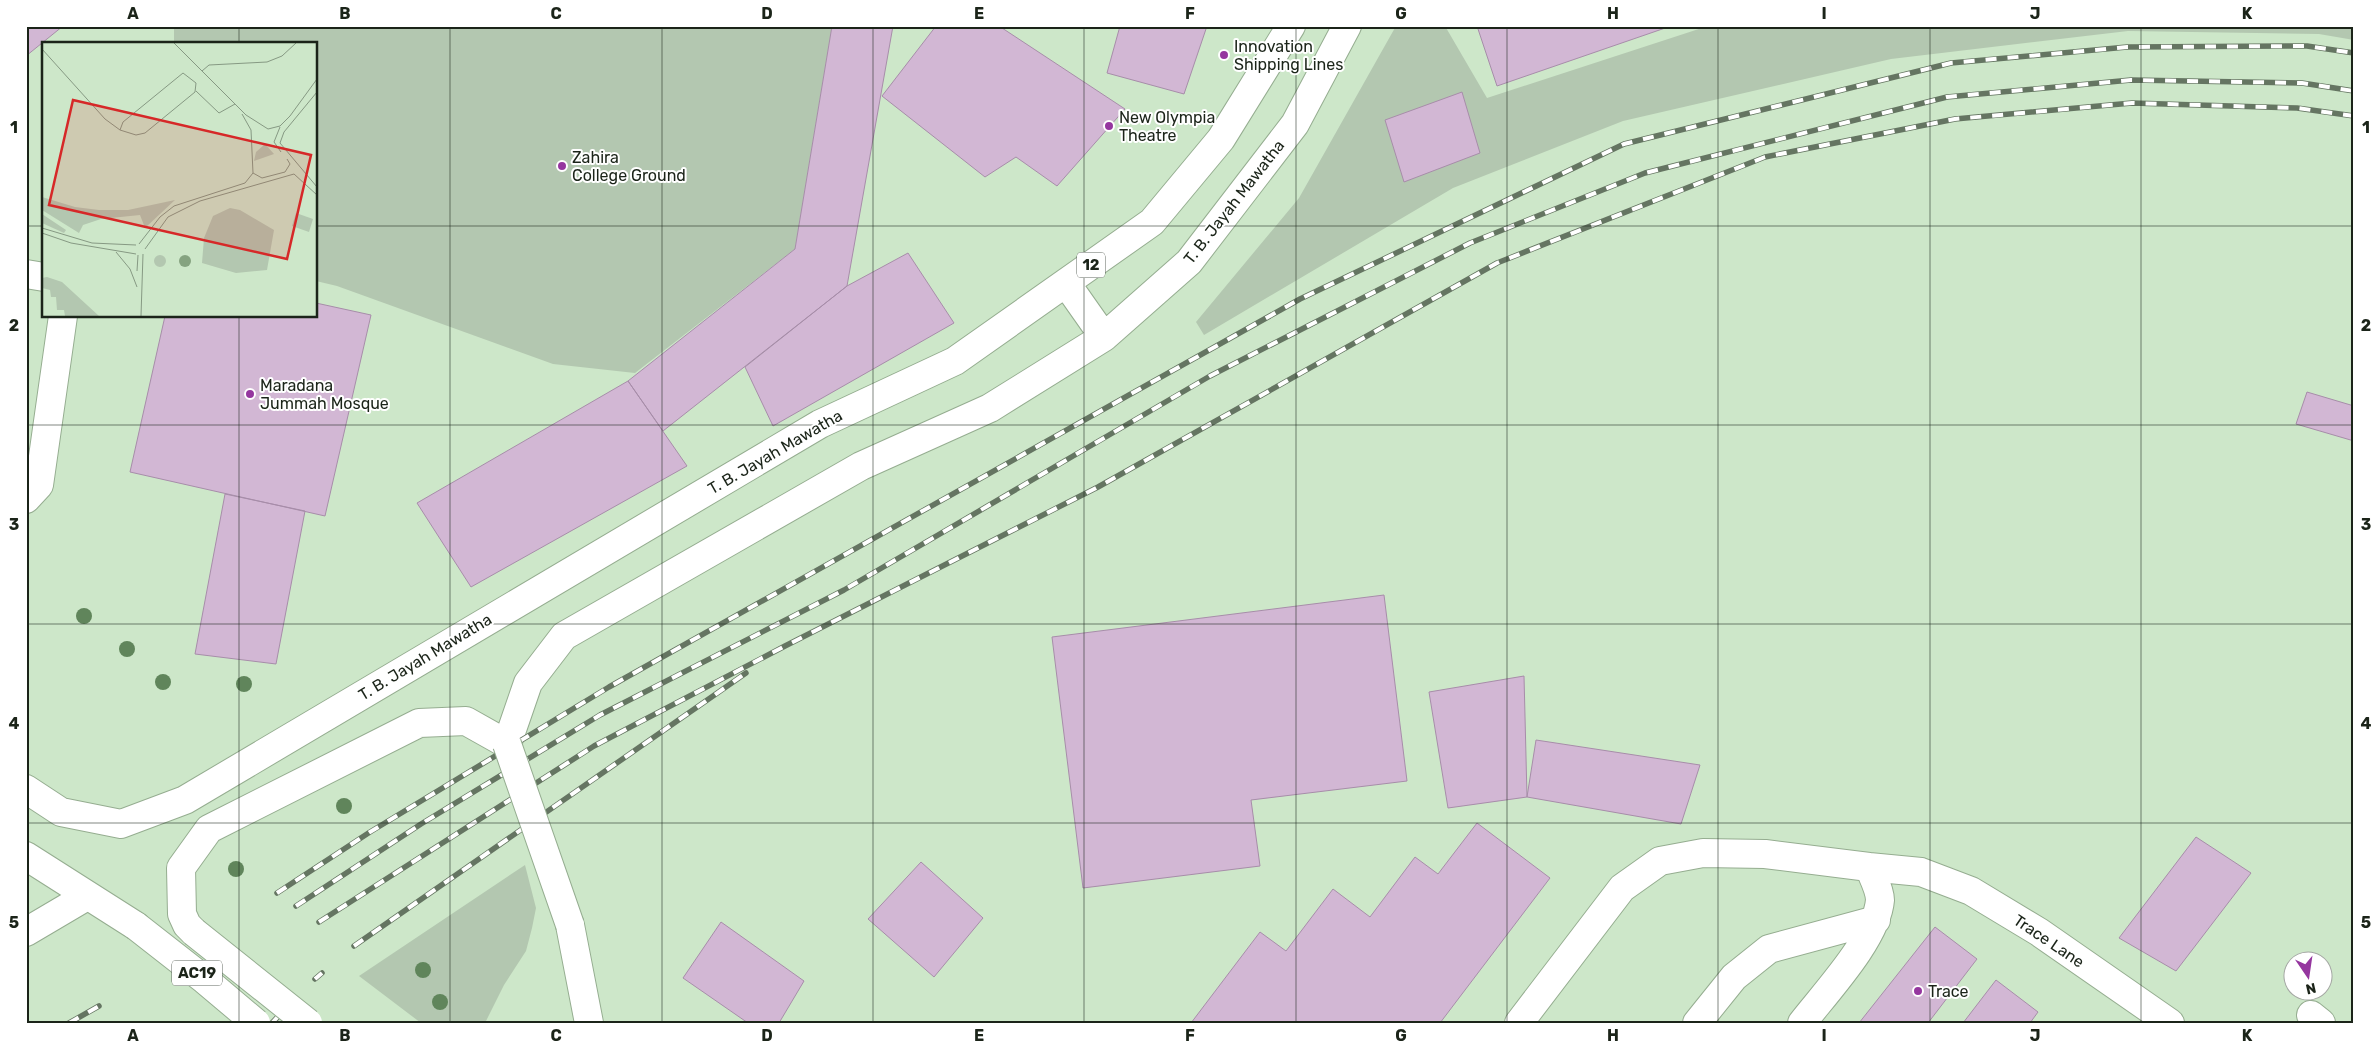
<svg xmlns="http://www.w3.org/2000/svg" width="2380" height="1049" viewBox="0 0 2380 1049" font-family="Rubik,sans-serif">
  <style>
    .green { fill: #b3c7b0 }
    .building { fill: #d2b7d4; stroke: #a78da9 }
    .lines { fill: none; stroke-linecap: round; stroke-linejoin: round }
    .minor-casing { stroke: #95ad90; stroke-width: 30 }
    .major-casing { stroke: #95ad90; stroke-width: 30 }
    .minor { stroke: #fff; stroke-width: 28 }
    .major { stroke: #fff; stroke-width: 28 }
    .rail-casing { stroke: #657562; stroke-width: 5.5 }
    .rail { stroke: #fff; stroke-width: 4; stroke-dasharray: 11; stroke-linecap: butt }
    .major-bridge-casing { stroke: #95ad90; stroke-width: 30; stroke-linecap: butt }
    .major-bridge { stroke: #fff; stroke-width: 28 }
    .tree { fill: #60855b }
    .grid { fill: none; stroke: #1b2419; stroke-width: 1; stroke-opacity: 0.55 }
    .poi-dot { fill: #95369f; stroke: #fff; stroke-width: 2 }
    .labels { text-anchor: middle; dominant-baseline: central; stroke-width: 4; stroke-linejoin: round; paint-order: stroke }
    .shield { fill: #fff; stroke: #5f665e; stroke-width: 1 }
    .shield-label { font-size: 15px; font-weight: bold; fill: #1b2419 }
    .poi-label { font-size: 16px; fill: #1b2419; stroke: #fff; text-anchor: start }
    .street-label { font-size: 16px; fill: #1b2419; stroke: #fff }
    .inset-road { fill: none; stroke: #869983; stroke-width: 1 }
    .view { fill: #d62828; fill-opacity: 0.15; stroke: #d62828; stroke-width: 2.5 }
    .inset-edge { fill: none; stroke: #1b2419; stroke-width: 2.5 }
    .neatline { fill: none; stroke: #1b2419; stroke-width: 2 }
    .grid-label { font-size: 16px; text-anchor: middle; font-weight: bold; fill: #1b2419 }
  </style>
  <rect width="100%" height="100%" fill="#cde7c9"/>
  <path class="green" d="M174 26H832L795 249 635 373 553 364 337 286 316 281V44H174Z
    M1396 26H1445L1487 98 1708 26H2354V40L2319 34 2128 31 1891 59 1623 121 1453 188 1204 335 1196 322 1299 198Z
    M525 865 536 908 532 928 526 951 504 985 485 1023H421L359 976Z"/>
  <path class="building" d="M26 26H63L26 56Z
    M832 26H893L847 286 663 431 628 381 795 249Z
    M936 26H999L1125 109 1057 186 1016 157 985 177 882 96Z
    M1120 26H1207L1184 94 1107 73Z
    M1477 26H1671L1497 86Z
    M1462 92 1480 153 1404 182 1385 120Z
    M908 253 954 323 773 426 745 367 847 286Z
    M316 303 371 315 325 516 130 472 165 316H316Z
    M628 381 687 466 471 587 417 503Z
    M2307 392 2354 406V441L2296 424Z
    M225 494 305 511 276 664 195 654Z
    M1384 595 1407 781 1251 800 1260 866 1083 888 1052 637Z
    M1524 676 1527 797 1448 808 1429 692Z
    M1536 740 1700 765 1681 824 1527 797Z
    M1477 823 1550 878 1440 1023H1191L1260 932 1286 951 1333 889 1370 917 1415 857 1438 874Z
    M2196 837 2251 873 2176 971 2119 938Z
    M921 862 983 918 934 977 868 919Z
    M721 922 804 981 779 1023H748L683 978Z
    M1935 927 1977 959 1928 1023H1859Z
    M1996 980 2038 1012 2030 1023H1963Z"/>
  <g class="lines">
    <g class="minor-casing">
      <path id="minor" d="M26 274 44 277
        M26 499 39 485 63 316
        M1869 867 1921 872 1971 891 2039 932 2170 1023
        M26 932 87 896
        M2311 1015 2321 1023
        M1519 1023 1622 888 1660 861 1703 853 1765 854 1869 867C1873 877 1880 890 1880 900 1877 938 1826 992 1802 1023
        M1697 1023 1734 977 1769 949 1876 920"/>
    </g>
    <g class="major-casing">
      <path id="major" d="M1066 283 1104 337
        M26 789 61 812 121 824 185 800 820 424 955 361 1152 222 1221 139 1291 26
        M26 856 136 926
        M570 925 589 1023
        M194 932 187 925 182 914 181 868 209 829 419 723 466 721 507 744 528 683 564 636 861 466 990 408 1104 337 1189 262 1295 124 1347 26"/>
    </g>
    <use href="#minor" class="minor"/>
    <use href="#major" class="major"/>
    <g class="rail-casing">
      <path id="rail" d="M277 893 370 832 609 687 1300 299 1624 144 1951 63 2127 47 2307 46 2354 53
        M296 906 421 824 600 715 844 590 1210 376 1470 243 1645 173 1947 97 2131 80 2302 83 2354 91
        M319 922 594 746 785 646 1098 487 1497 263 1765 157 1955 119 2132 103 2297 108 2354 116
        M354 946 746 673
        M315 979 322 973
        M69 1023 99 1006
        M272 1023 288 1006"/>
    </g>
    <use href="#rail" class="rail"/>
    <g class="major-bridge-casing">
      <path id="major-bridge" d="M507 744 570 925
        M136 926 205 980 256 1023
        M194 932 308 1023"/>
    </g>
    <use href="#major-bridge" class="major-bridge"/>
  </g>
  <g class="tree">
    <circle cx="84" cy="616" r="8"/>
    <circle cx="127" cy="649" r="8"/>
    <circle cx="163" cy="682" r="8"/>
    <circle cx="244" cy="684" r="8"/>
    <circle cx="344" cy="806" r="8"/>
    <circle cx="236" cy="869" r="8"/>
    <circle cx="423" cy="970" r="8"/>
    <circle cx="440" cy="1002" r="8"/>
  </g>
  <path class="grid" d="M239 26V44M450 26V1023M662 26V1023M873 26V1023M1084 26V1023M1296 26V1023M1507 26V1023M1718 26V1023M1930 26V1023M2141 26V1023M26 226H44M316 226H2354M239 316V1023M26 425H2354M26 624H2354M26 823H2354"/>
  <g class="poi-dot">
    <circle cx="1224" cy="55" r="5"/>
    <circle cx="1109" cy="126" r="5"/>
    <circle cx="562" cy="166" r="5"/>
    <circle cx="250" cy="394" r="5"/>
    <circle cx="1918" cy="991" r="5"/>
  </g>
  <g class="labels">
    <g class="shield">
      <rect x="1077" y="252.5" width="28" height="25" rx="4"/>
      <rect x="172" y="960.5" width="50" height="25" rx="4"/>
    </g>
    <g class="shield-label">
      <text x="1091" y="265">12</text>
      <text x="197" y="973">AC19</text>
    </g>
    <g class="poi-label">
      <text x="1234" y="46">Innovation<tspan x="1234" dy="18">Shipping Lines</tspan></text>
      <text x="1119" y="117">New Olympia<tspan x="1119" dy="18">Theatre</tspan></text>
      <text x="572" y="157">Zahira<tspan x="572" dy="18">College Ground</tspan></text>
      <text x="260" y="385">Maradana<tspan x="260" dy="18">Jummah Mosque</tspan></text>
      <text x="1928" y="991">Trace</text>
    </g>
    <g class="street-label">
      <text transform="translate(1234 202) rotate(-52)">T. B. Jayah Mawatha</text>
      <text transform="translate(775 452) rotate(-30)">T. B. Jayah Mawatha</text>
      <text transform="translate(425 657) rotate(-31)">T. B. Jayah Mawatha</text>
      <text transform="translate(2049 941) rotate(34)">Trace Lane</text>
    </g>
  </g>
  <g transform="translate(42 42)">
    <rect width="275" height="275" fill="#cde7c9"/>
    <path d="M223 102 232 112 212 119 214 110ZM0 155 33 165 57 168H86L133 158 103 186 98 173 59 177 41 183 37 191 0 168ZM188 166 198 168 232 188 225 228 194 231 160 221 162 196 171 174ZM254 171 271 177 267 190 250 184ZM0 172 24 188 22 191 0 181ZM112 219a6 6 0 1 1 12 0a6 6 0 1 1-12 0ZM5 235 20 240 57 274H23L22 268H15L14 255H9L8 248 0 246V236Z" fill="#b3c7b0"/>
    <path d="M137 219a6 6 0 1 1 12 0a6 6 0 1 1-12 0Z" fill="#85a380"/>
    <path class="inset-road" d="M132 1 204 73 226 87 238 84 248 74 275 37M0 7 63 77 78 88M160 29 167 23 225 20 240 14 254 1M141 31 154 41 153 50 103 91 94 93 78 88 81 80ZM154 49 177 71 193 62M275 50 242 90 238 101 275 145M200 72 209 88 211 131M238 85 232 100 239 110M211 131 220 136 243 130 248 122 245 117M0 186 50 201 94 203M0 191 29 201 94 212M97 202 118 175 132 164 203 141 211 131M103 207 126 175 158 159 252 132 275 153M74 210 88 227 95 245M95 229 96 213M99 274 101 212"/>
    <path class="view" d="M31 58 269 113 245 217 7 163Z"/>
    <rect width="275" height="275" class="inset-edge"/>
  </g>
  <rect width="2380" height="1049" fill="none" stroke="#ffffff" stroke-width="55"/>
  <g transform="translate(2308 976) rotate(167)"><circle r="24" fill="#ffffff" stroke="#a4a7a3"/>
  <path d="M0-4L9 19L0 12L-9 19Z" fill="#95369f"/>
  <text y="-8" font-size="14" font-weight="bold" text-anchor="middle" fill="#1b2419">N</text>
  </g>
  <rect x="28" y="28" width="2324" height="994" class="neatline"/>
  <g class="grid-label">
    <text x="133" y="19">A</text>
    <text x="345" y="19">B</text>
    <text x="556" y="19">C</text>
    <text x="767" y="19">D</text>
    <text x="979" y="19">E</text>
    <text x="1190" y="19">F</text>
    <text x="1401" y="19">G</text>
    <text x="1613" y="19">H</text>
    <text x="1824" y="19">I</text>
    <text x="2035" y="19">J</text>
    <text x="2247" y="19">K</text>
    <text x="14" y="133">1</text>
    <text x="2366" y="133">1</text>
    <text x="14" y="331">2</text>
    <text x="2366" y="331">2</text>
    <text x="14" y="530">3</text>
    <text x="2366" y="530">3</text>
    <text x="14" y="729">4</text>
    <text x="2366" y="729">4</text>
    <text x="14" y="928">5</text>
    <text x="2366" y="928">5</text>
    <text x="133" y="1041">A</text>
    <text x="345" y="1041">B</text>
    <text x="556" y="1041">C</text>
    <text x="767" y="1041">D</text>
    <text x="979" y="1041">E</text>
    <text x="1190" y="1041">F</text>
    <text x="1401" y="1041">G</text>
    <text x="1613" y="1041">H</text>
    <text x="1824" y="1041">I</text>
    <text x="2035" y="1041">J</text>
    <text x="2247" y="1041">K</text>
  </g>
</svg>
